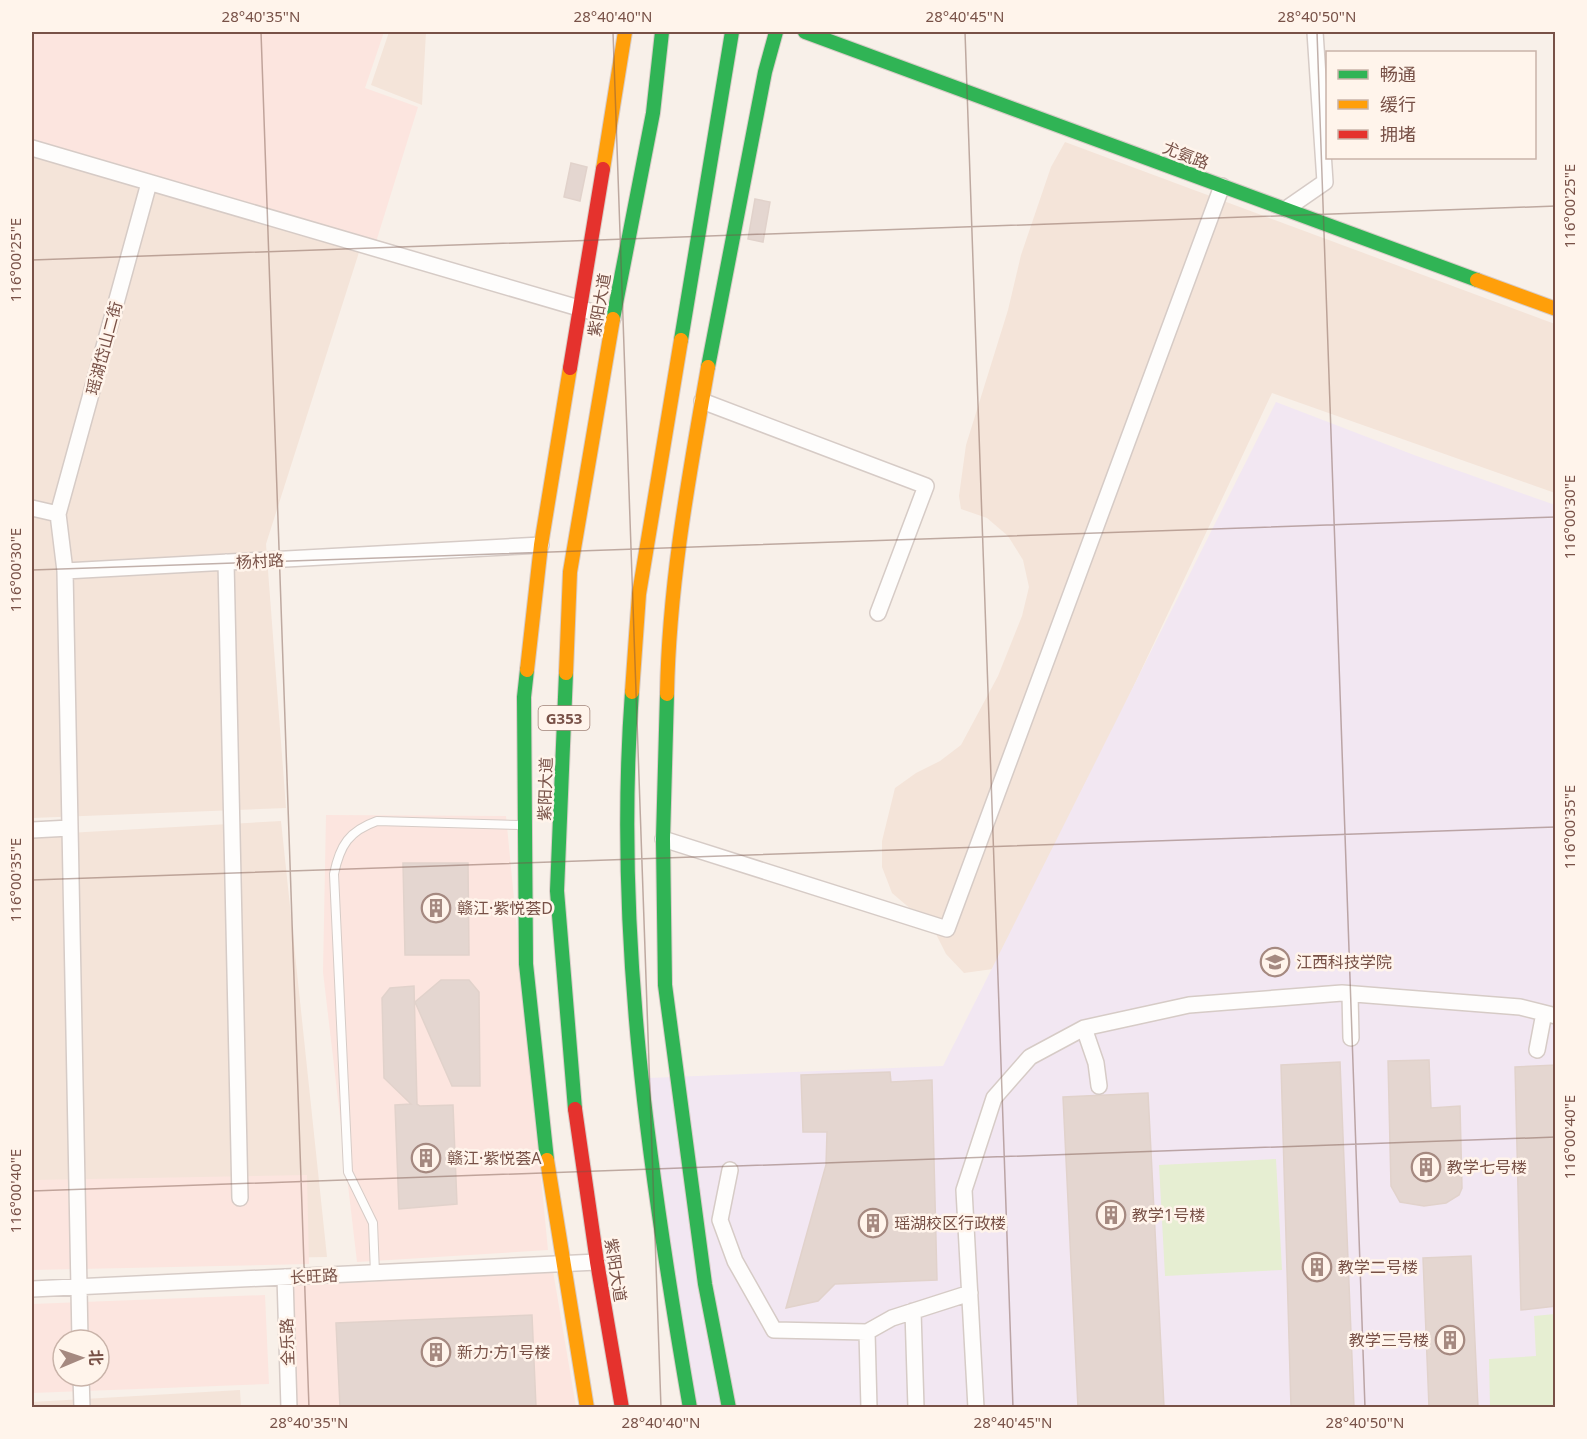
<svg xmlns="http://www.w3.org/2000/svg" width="1587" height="1439" viewBox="0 0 1587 1439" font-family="'Noto Sans','Noto Sans SC',sans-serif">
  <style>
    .residential { fill: #f4e4d9 }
    .commercial { fill: #fce5df; fill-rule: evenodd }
    .education { fill: #f2e7f2 }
    .green { fill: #e6eed2 }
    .building { fill: #e4d6d0; stroke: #e1d2cb; stroke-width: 1.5 }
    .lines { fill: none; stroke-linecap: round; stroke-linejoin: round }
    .lane-casing { stroke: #d6cbc6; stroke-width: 10 }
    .street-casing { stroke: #d6cbc6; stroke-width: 18 }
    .fast-casing { stroke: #d8ccc7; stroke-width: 16 }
    .slow-casing { stroke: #d8ccc7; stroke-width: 16 }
    .jam-casing { stroke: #d8ccc7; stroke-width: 16 }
    .lane { stroke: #fefdfc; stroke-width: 8 }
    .street { stroke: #fefdfc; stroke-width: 15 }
    .fast { stroke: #30b455; stroke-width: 14 }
    .slow { stroke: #ff9f0a; stroke-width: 14 }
    .jam { stroke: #e5322d; stroke-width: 14 }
    .ticks { fill: none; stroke: #785147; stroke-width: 1.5; stroke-opacity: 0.45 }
    .labels { text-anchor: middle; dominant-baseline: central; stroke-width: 5; stroke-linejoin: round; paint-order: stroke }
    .shield { fill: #fff4eb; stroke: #a08278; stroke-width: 1.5 }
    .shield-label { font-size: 15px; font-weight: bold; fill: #785147 }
    .street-label { font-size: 16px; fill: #785147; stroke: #fff4eb }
    .poi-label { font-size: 16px; fill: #785147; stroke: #fff4eb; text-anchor: start }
    .neatline { fill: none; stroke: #785147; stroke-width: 2 }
    .ticks-label { font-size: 15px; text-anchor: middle; fill: #785147 }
  </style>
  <rect width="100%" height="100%" fill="#f8f0e9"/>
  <path class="residential" d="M389 32H426L422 105 371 85Z
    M1065 142 1555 324V493L1272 393 1011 946 993 969 964 973 946 954 933 928 892 893 882 867V841L895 788 916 773 940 761 961 745 998 676 1022 616 1029 587 1023 560 1008 536 987 518 961 509 959 496 966 445 1008 310 1021 255 1051 167Z
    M32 151 361 246 266 544 286 808 32 818Z
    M281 821 327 1257 32 1262V835Z
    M240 1390 241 1407 32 1408V1402Z"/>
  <path class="commercial" d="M32 32H384L365 88 418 107 376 242 32 140Z
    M326 815 506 816 548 1250 357 1262 323 972Z
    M307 1175 309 1264 32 1270V1180Z
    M553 1271 576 1407H297L291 1286Z
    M265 1295 269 1384 32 1393V1304ZM63 1340H99V1376H63Z"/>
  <path class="education" d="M1276 402 1414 455 1555 505V1407H692L648 1078 943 1066Z"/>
  <path class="green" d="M1276 1159 1282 1270 1165 1276 1159 1165Z
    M1555 1314V1407H1490L1489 1359 1536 1356 1534 1316Z"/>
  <path class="building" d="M571 163 587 167 580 201 564 197Z
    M755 199 770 202 763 242 748 239Z
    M403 863H468L469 955H405Z
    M441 980H469L479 992 480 1086H452L415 1002Z
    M414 986 417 1104 420 1106 453 1105 457 1204 399 1209 395 1105 411 1104 384 1078 382 998 390 988Z
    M1429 1060 1431 1108 1460 1106 1462 1188 1459 1195 1446 1203 1424 1206 1400 1202 1391 1186 1388 1061Z
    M1340 1062 1354 1407H1291L1281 1065Z
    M1556 1065V1306L1521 1310 1515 1067Z
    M890 1072 891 1082 932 1080 937 1280 835 1284 818 1301 786 1308 826 1165 827 1132H803L801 1075Z
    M1148 1093 1164 1407H1078L1063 1097Z
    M1471 1256 1478 1407H1429L1423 1258Z
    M532 1315 536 1407H340L336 1323Z"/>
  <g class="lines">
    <g class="lane-casing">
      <path id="lane" d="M375 1273 373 1223 348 1172 334 874C340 845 349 831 377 821L521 825"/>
    </g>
    <g class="street-casing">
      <path id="street" d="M32 148 613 318
        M1286 209 1325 182 1315 32
        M702 401 926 486 878 613
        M32 508 58 514 65 571 541 545
        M58 514 149 183
        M226 562 240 1198
        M65 571 80 1340
        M32 830 70 828
        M663 839 947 929 1222 186
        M1350 994 1351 1038
        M1084 1028 1096 1063 1099 1086
        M1537 1050 1544 1013
        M730 1170 720 1220 735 1261 774 1330 867 1332 892 1318 970 1293
        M285 1277 289 1408
        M32 1289 597 1262
        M913 1311 916 1408
        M867 1332 869 1408
        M81 1376 82 1408
        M976 1408 964 1190 994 1098 1030 1057 1084 1028 1189 1005 1342 993 1520 1007 1556 1016"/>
    </g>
    <g class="fast-casing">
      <path id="fast" d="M805 32 1477 280
        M613 319 653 113 662 32
        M681 340 732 32
        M708 367 765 72 776 32
        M527 670 524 697 526 964 547 1160
        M566 673 557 891 575 1109
        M632 692C614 932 649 1172 690 1408
        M667 694 663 839 665 985 705 1284 729 1408"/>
    </g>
    <g class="slow-casing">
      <path id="slow" d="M603 169 625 32
        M1477 280 1556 309
        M527 670 541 545 570 368
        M566 673 570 572 613 319
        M632 692 639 594 681 340
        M667 694C669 583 689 476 708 367
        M547 1160 587 1408"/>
    </g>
    <g class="jam-casing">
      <path id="jam" d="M570 368 603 169
        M575 1109 597 1262 622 1408"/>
    </g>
    <use href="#lane" class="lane"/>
    <use href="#street" class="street"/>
    <use href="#fast" class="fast"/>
    <use href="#slow" class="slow"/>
    <use href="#jam" class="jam"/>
  </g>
  <path class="ticks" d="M261 32 309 1408M613 32 661 1408M965 32 1013 1408M1317 32 1365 1408M32 260 1556 206M32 570 1556 517M32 880 1556 827M32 1191 1556 1137"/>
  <defs>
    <g id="building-ring" transform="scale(1.5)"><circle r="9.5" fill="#fff4eb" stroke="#a58980" stroke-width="1.5"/><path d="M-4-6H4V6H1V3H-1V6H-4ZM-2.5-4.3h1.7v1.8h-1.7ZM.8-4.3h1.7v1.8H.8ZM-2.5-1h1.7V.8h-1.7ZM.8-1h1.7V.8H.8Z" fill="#a58980"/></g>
    <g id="university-ring" transform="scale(1.5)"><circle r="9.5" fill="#fff4eb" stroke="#a58980" stroke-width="1.5"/><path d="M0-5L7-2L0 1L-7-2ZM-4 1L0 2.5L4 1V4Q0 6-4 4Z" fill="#a58980"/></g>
  </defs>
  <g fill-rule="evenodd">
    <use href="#building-ring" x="436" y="908"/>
    <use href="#university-ring" x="1275" y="962"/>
    <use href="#building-ring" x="426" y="1158"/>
    <use href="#building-ring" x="1426" y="1167"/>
    <use href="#building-ring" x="1111" y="1215"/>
    <use href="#building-ring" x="873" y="1223"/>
    <use href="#building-ring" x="1317" y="1267"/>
    <use href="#building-ring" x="1450" y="1340"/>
    <use href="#building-ring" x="436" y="1352"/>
  </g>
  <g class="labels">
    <rect class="shield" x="538.5" y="706" width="51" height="24" rx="4.5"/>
    <g class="shield-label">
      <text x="564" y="718">G353</text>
    </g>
    <g class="street-label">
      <text transform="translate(1186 155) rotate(21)">尤氨路</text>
      <text transform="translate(599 305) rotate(-80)">紫阳大道</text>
      <text transform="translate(104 348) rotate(-75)">瑶湖岱山二街</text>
      <text transform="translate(260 561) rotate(-3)">杨村路</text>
      <text transform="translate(545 789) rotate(-88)">紫阳大道</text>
      <text transform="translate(616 1270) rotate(81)">紫阳大道</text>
      <text transform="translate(314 1276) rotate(-3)">长旺路</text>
      <text transform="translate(287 1342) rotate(-92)">全乐路</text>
    </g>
    <g class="poi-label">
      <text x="457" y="908">赣江·紫悦荟D</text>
      <text x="1296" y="962">江西科技学院</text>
      <text x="447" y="1158">赣江·紫悦荟A</text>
      <text x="1447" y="1167">教学七号楼</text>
      <text x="1132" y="1215">教学1号楼</text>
      <text x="894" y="1223">瑶湖校区行政楼</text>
      <text x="1338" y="1267">教学二号楼</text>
      <text x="1429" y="1340" text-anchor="end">教学三号楼</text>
      <text x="457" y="1352">新力·方1号楼</text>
    </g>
  </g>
  <rect width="1587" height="1439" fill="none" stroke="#fff4eb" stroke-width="66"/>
  <rect x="1326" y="51" width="210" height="108" fill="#fff4eb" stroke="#c9b3a9" stroke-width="1.5"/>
  <rect x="1338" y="70" width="30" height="9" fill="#30b455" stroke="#c9b3a9" stroke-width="1.5"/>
  <text x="1380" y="81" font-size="18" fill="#785147">畅通</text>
  <rect x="1338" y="100" width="30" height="9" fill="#ff9f0a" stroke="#c9b3a9" stroke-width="1.5"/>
  <text x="1380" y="111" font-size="18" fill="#785147">缓行</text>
  <rect x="1338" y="130" width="30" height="9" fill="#e5322d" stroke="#c9b3a9" stroke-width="1.5"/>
  <text x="1380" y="141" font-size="18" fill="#785147">拥堵</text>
  <g transform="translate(81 1358) rotate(88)"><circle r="28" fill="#fff4eb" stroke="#c9b3a9" stroke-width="1.5"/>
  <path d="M0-4.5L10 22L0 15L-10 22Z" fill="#a58980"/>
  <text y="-9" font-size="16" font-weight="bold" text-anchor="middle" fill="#785147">北</text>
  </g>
  <rect x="33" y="33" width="1521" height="1373" class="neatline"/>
  <g class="ticks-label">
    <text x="261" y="22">28°40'35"N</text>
    <text x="613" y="22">28°40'40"N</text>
    <text x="965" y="22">28°40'45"N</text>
    <text x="1317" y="22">28°40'50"N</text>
    <text transform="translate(1570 206) rotate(-90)" y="5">116°00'25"E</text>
    <text transform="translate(16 260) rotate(-90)" y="5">116°00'25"E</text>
    <text transform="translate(1570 517) rotate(-90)" y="5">116°00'30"E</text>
    <text transform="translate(16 570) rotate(-90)" y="5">116°00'30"E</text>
    <text transform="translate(1570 827) rotate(-90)" y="5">116°00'35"E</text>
    <text transform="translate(16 880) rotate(-90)" y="5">116°00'35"E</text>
    <text transform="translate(1570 1137) rotate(-90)" y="5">116°00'40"E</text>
    <text transform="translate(16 1191) rotate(-90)" y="5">116°00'40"E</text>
    <text x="309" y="1428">28°40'35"N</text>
    <text x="661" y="1428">28°40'40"N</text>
    <text x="1013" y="1428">28°40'45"N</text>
    <text x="1365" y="1428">28°40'50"N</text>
  </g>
</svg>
